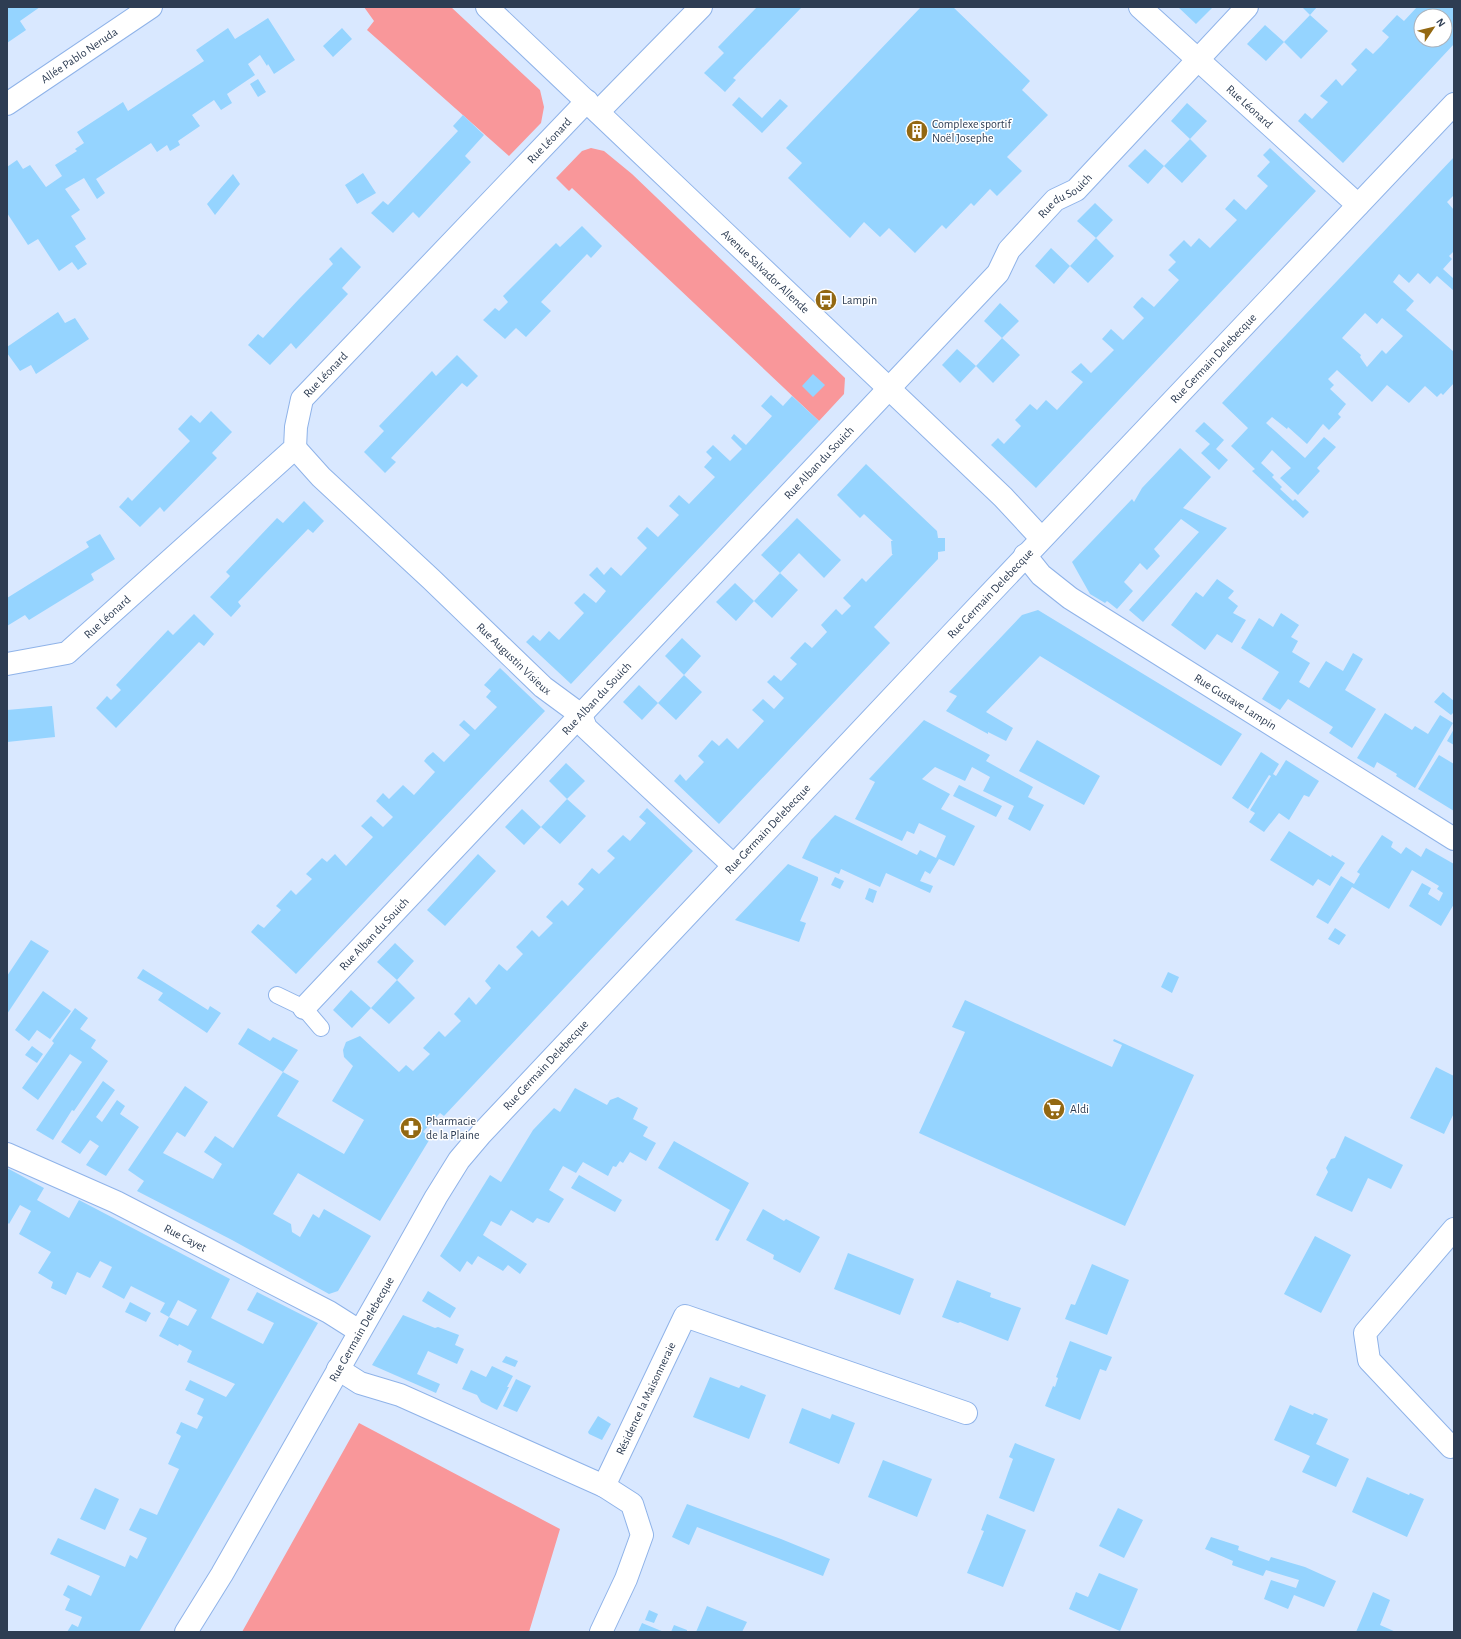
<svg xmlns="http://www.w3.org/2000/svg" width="1461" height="1639" viewBox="0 0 1461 1639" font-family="'Alegreya Sans',sans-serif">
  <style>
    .green { fill: #f9979a }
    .building { fill: #95d4ff; fill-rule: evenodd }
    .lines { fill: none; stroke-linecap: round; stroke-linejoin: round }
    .service-casing { stroke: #8fb3e9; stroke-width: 18 }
    .minor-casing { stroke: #8fb3e9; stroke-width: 24 }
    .tertiary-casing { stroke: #8fb3e9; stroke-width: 24 }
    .service { stroke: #fff; stroke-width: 16 }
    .minor { stroke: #fff; stroke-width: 22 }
    .tertiary { stroke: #fff; stroke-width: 22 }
    .labels { text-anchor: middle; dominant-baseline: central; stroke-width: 3; stroke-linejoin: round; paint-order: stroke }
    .street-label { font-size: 12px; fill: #2e3d53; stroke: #fff }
    .poi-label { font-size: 12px; fill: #2e3d53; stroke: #fff; text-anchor: start }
  </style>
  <rect width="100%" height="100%" fill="#d9e8ff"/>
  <path class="green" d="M364 7H451L540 90 544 107 541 123 509 156 367 30 374 21Z
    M591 148 604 151 632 174 845 378 844 394 819 421 572 188 569 191 556 178 582 151Z
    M359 1423 560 1529 529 1632H242Z"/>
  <path class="building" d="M7 7H40L20 21 26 30 7 43Z
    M757 7H802L733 78 736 80 725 92 704 73 724 53 718 47Z
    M921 7H953L1030 81 1022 90 1048 115 1007 157 1022 171 997 196 990 189 974 206 971 203 946 229 942 225 915 253 889 228 880 237 864 222 850 238 788 178 802 163 786 148Z
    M1178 7H1213L1196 24Z
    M1302 7H1317L1310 15Z
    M1417 7H1454V44L1343 163 1298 121 1305 113 1312 119 1328 102 1320 96 1336 79 1342 86 1357 70 1351 64 1366 48 1373 54 1381 46 1389 37 1382 31 1397 15 1404 21ZM1421 16H1445V40H1421Z
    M1310 15 1328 31 1301 59 1284 42Z
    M268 18 295 60 274 74 268 64 267 66 260 55 248 64 255 75 227 94 232 103 221 110 214 100 192 115 200 126 178 141 180 145 170 151 167 145 157 152 151 143 96 179 105 193 97 199 84 178 65 189 80 210 71 216 86 239 75 246 87 264 78 270 72 262 59 271 38 239 28 245 7 213V167L17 160 23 169 30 165 46 187 62 176 55 165 77 151 75 149 84 143 77 132 123 102 128 111 204 61 196 50 228 28 235 39Z
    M1265 25 1284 42 1266 61 1247 44Z
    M342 28 352 39 333 57 323 46Z
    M258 79 266 92 258 97 250 84Z
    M739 97 762 118 780 99 788 106 762 133 732 105Z
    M1187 103 1207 121 1190 139 1171 121Z
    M463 115 484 135 465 156 471 162 419 218 413 212 393 233 371 213 383 201 388 205 458 131 453 126Z
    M1190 139 1207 156 1182 183 1164 166 1148 184 1128 166 1145 149 1164 166Z
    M1270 148 1316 191 1036 488 991 445 998 438 1004 444 1021 426 1015 420 1030 404 1037 410 1046 400 1057 410 1083 382 1071 372 1081 363 1091 373 1114 350 1102 339 1111 329 1123 340 1144 318 1133 307 1137 302 1142 297 1154 307 1179 280 1168 270 1176 262 1169 255 1184 240 1191 247 1199 238 1210 248 1237 220 1225 209 1234 199 1246 210 1268 186 1257 176 1270 162 1263 155Z
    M1454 157V195L1447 202 1454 210V251L1449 256 1452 259 1443 269 1454 279V291L1437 276 1430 284 1418 273 1409 283 1399 274 1393 282 1414 301 1406 310 1454 352V383L1443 395 1441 393 1437 397 1425 386 1409 403 1387 385 1372 402 1337 370 1328 379 1334 385 1330 389 1346 404 1338 414 1341 417 1329 430 1323 424 1307 444 1288 427 1287 429 1272 417 1266 423 1305 458 1324 437 1336 447 1317 468 1320 471 1298 495 1280 478 1291 468 1272 450 1261 463 1274 475 1272 477 1282 487 1280 489 1293 501 1295 499 1309 512 1303 518 1252 471 1255 469 1231 446 1248 428 1222 403ZM1365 313 1377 324 1382 318 1403 336 1386 354 1382 350 1367 367 1360 357 1361 355 1342 338Z
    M363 173 376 193 357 204 345 185Z
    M233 174 240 184 215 215 207 204Z
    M1095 203 1113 220 1096 238 1077 221Z
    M582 226 602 246 591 258 587 254 541 302 551 311 526 337 516 328 505 339 483 320 495 308 499 311 508 302 503 296 556 243 560 247Z
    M1096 238 1114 256 1088 283 1070 266 1054 284 1035 266 1051 248 1070 266Z
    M341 247 361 267 342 288 348 294 296 349 291 343 270 365 248 345 258 334 263 338 299 299 333 264 329 259Z
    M1000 303 1019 321 1002 338 984 321Z
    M58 312 65 323 75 318 89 339 36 374 31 365 20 371 7 353V347Z
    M1002 338 1020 355 993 383 976 366Z
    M957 349 976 366 960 383 942 365Z
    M457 355 478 376 467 387 462 383 391 458 396 462 385 473 364 452 384 431 379 426 432 371 436 376Z
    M813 374 825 385 813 397 802 386Z
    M771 395 783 406 792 396 819 421 571 684 526 642 533 635 540 641 549 631 559 640 584 613 574 603 584 593 596 603 606 591 589 575 597 567 604 575 611 567 621 576 647 548 637 538 647 527 658 537 679 515 669 506 679 495 689 504 715 477 704 467 712 458 706 452 713 445 730 461 742 449 731 438 734 434 746 445 772 416 761 406Z
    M211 411 232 432 212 453 217 458 164 512 160 507 140 527 119 507 128 497 132 501 190 441 178 429 191 415 200 423Z
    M1204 422 1224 440 1216 449 1228 460 1219 470 1201 453 1210 444 1195 431Z
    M1180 448 1211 477 1183 508 1227 528 1143 622 1129 610 1199 532 1181 519 1154 549 1160 556 1147 570 1140 563 1124 582 1133 591 1117 609 1107 601 1105 603 1090 594 1072 562 1132 499 1134 502 1142 488Z
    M866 464 937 531 938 538H945V551L938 552V559L874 627 890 643 719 824 674 781 680 774 686 781 704 762 698 756 712 740 719 746 727 738 738 749 754 732 764 721 752 710 763 699 774 709 784 698 767 682 774 675 781 681 797 664 790 658 805 642 812 648 827 632 821 625 836 609 842 615 851 606 843 598 862 578 866 582 893 554H892L891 541H893L864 514 860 518 837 495Z
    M304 501 324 521 313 533 308 529 238 602 241 606 231 617 210 597 230 576 226 572 277 518 283 523Z
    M797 518 841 560 824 578 799 553 780 573 761 555Z
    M100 534 115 559 91 574 94 580 29 620 25 615 7 626V598L89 547 86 542Z
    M780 573 798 590 772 618 754 601Z
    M1217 579 1234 591 1228 598 1238 606 1233 613 1246 620 1232 643 1217 634 1205 650 1171 625 1196 592 1203 597Z
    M735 583 754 601 736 621 716 602Z
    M1038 610 1242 734 1221 766 1040 656 986 712 1013 728 1006 741 988 732V734L946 711 957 696 949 692 1022 615Z
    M1281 613 1299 625 1291 637 1298 641 1292 652 1310 663 1299 682 1309 688 1326 661 1343 671 1353 653 1363 659 1345 690 1376 709 1352 748 1329 733 1333 727 1288 699 1280 710 1262 699 1279 672 1241 648 1259 618 1273 627Z
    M194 614 214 634 204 646 199 642 116 728 96 708 107 696 111 700 121 690 116 685 168 630 173 635Z
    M682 638 701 656 684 675 702 692 676 720 658 703 684 675 665 656Z
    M500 668 545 711 296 974 251 932 258 924 264 928 281 910 276 906 291 890 296 895 312 879 306 874 322 858 327 862 335 854 346 866 373 837 361 826 371 816 383 827 393 817 376 801 383 793 389 799 403 785 414 795 435 772 424 761 427 757 433 752 444 762 470 735 459 725 464 720 475 730 497 707 486 697 491 691 484 685Z
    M639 685 658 703 642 720 623 702Z
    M1443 692 1454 701V712L1451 715 1434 702Z
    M52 706 55 737 7 742V710Z
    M1385 713 1412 730 1415 726 1428 734 1440 715 1453 723 1415 788 1396 776 1397 774 1377 762 1374 768 1357 758Z
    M924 720 990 755 986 761 1033 787 1028 797 1044 805 1030 831 1008 819 1014 806 983 791 990 777 972 767 965 781 935 767 922 779 950 794 941 809 975 826 954 866 939 859 930 874 925 871 920 881 933 886 930 893 886 873 880 887 841 869 839 874 802 858 811 840 835 815 917 855 920 850 936 858 946 836 919 823 914 834 907 831 902 841 855 819 875 782 869 779Z
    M1454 729V745L1447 741Z
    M1037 740 1100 776 1084 805 1019 771Z
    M1261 752 1279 764 1273 774 1276 776 1286 760 1319 781 1309 797 1304 795 1289 820 1279 813 1264 832 1249 822 1255 813 1250 810 1271 776 1269 775 1248 809 1232 798Z
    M1439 755 1454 764V811L1418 789Z
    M566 763 585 781 567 799 549 781Z
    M959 785 1002 806 996 817 953 796Z
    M567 799 586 816 560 844 541 827Z
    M647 808 693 851 444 1116 440 1113 423 1132 431 1137 380 1221 298 1173 273 1214 291 1224 292 1232 300 1237 313 1214 319 1218 324 1209 371 1236 338 1291 329 1294 232 1240 137 1191 144 1181 128 1170 185 1086 208 1102 185 1137 177 1132 163 1153 213 1179 222 1164 204 1152 215 1136 233 1148 283 1072 299 1081 277 1116 344 1154 364 1120 332 1101 353 1066 344 1057 343 1050 346 1042 360 1036 399 1072 406 1065 413 1071 430 1054 423 1048 439 1031 445 1037 461 1021 454 1014 469 997 476 1005 491 988 485 981 499 964 507 971 523 954 516 947 523 940 532 930 539 937 553 923 546 917 554 908 562 900 568 906 584 889 578 884 592 868 599 874 615 858 607 851 623 835 630 841 646 823 639 817Z
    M522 809 541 827 524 845 505 827Z
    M1289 831 1331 857 1332 855 1345 863 1330 886 1318 879 1313 886 1270 860Z
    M1382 835 1393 842 1391 847 1401 854 1406 847 1421 857 1426 848 1454 864V904L1441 926 1409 906 1422 883 1431 888 1428 894 1439 901 1443 893 1437 889 1439 886 1412 870 1389 909 1352 887 1328 924 1316 917 1341 876 1354 884 1360 874 1357 872Z
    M478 854 496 871 445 926 427 910Z
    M788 864 818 877V880L800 921 806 923 799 942 735 920Z
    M835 877 844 881 840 889 831 885Z
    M869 888 877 891 873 903 865 899Z
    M1335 928 1346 935 1339 945 1328 939Z
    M31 940 49 951 7 1014V976Z
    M395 943 414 961 397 980 377 962Z
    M143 969 208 1010 210 1006 221 1013 207 1033 158 1000 163 993 137 978Z
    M1168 972 1179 977 1172 993 1161 987Z
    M397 980 415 998 389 1024 371 1008Z
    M351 990 371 1008 352 1028 333 1010Z
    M43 991 71 1011 50 1039 37 1030 29 1041 15 1030Z
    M965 1000 1112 1067 1122 1045 1113 1041 1114 1039 1194 1075 1125 1226 919 1133 965 1032 952 1027Z
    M75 1008 88 1018 80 1029 96 1040 91 1048 108 1061 74 1111 72 1110 53 1140 36 1130 82 1062 70 1054 38 1100 22 1088 54 1043 52 1041Z
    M248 1028 270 1041 273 1037 298 1050 283 1072 238 1044Z
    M32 1046 43 1054 37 1063 25 1055Z
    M1436 1067 1454 1076V1113L1444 1134 1410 1118Z
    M103 1081 115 1090 96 1117 102 1122 117 1100 125 1106 120 1114 139 1127 106 1176 86 1165 99 1146 90 1140 80 1154 61 1142Z
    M575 1088 607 1105 610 1100 618 1097 638 1108 633 1119 648 1127 643 1136 656 1143 646 1161 630 1152 623 1163 620 1161 616 1167 613 1166 608 1176 583 1162 576 1173 563 1166 549 1190 564 1199 549 1223 537 1218 533 1223 511 1210 501 1226 491 1221 483 1235 527 1264 520 1274 508 1265 503 1271 478 1256 472 1265 467 1261 460 1272 440 1256 490 1175 501 1182 533 1130 554 1108 560 1112Z
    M1345 1136 1403 1165 1391 1189 1368 1178 1352 1212 1316 1195 1328 1172 1326 1168 1331 1159 1335 1158Z
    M674 1141 749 1183 718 1241 715 1240 730 1210 658 1168Z
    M7 1168 44 1188 37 1200 69 1218 79 1200 230 1279 211 1318 263 1344 274 1323 247 1310 257 1292 318 1323 139 1632H67L72 1624 78 1627 82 1617 65 1610 70 1599 63 1595 68 1585 91 1596 100 1576 50 1554 58 1538 125 1567 130 1555 137 1559 147 1538 129 1530 140 1508 157 1515 179 1469 168 1464 181 1436 176 1433 181 1422 197 1429 203 1417 197 1414 204 1399 185 1390 190 1380 226 1397 235 1384 187 1362 192 1351 179 1344 178 1346 159 1336 169 1317 160 1312 165 1303 131 1286 124 1299 102 1287 112 1267 100 1261 90 1278 77 1272 66 1295 51 1288 53 1282 38 1273 51 1252 19 1234 31 1211 20 1205 9 1224 7 1222ZM178 1300 197 1310 188 1326 169 1317Z
    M579 1175 622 1200 615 1212 571 1188Z
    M763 1209 784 1221 786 1219 820 1237 800 1273 773 1259 774 1255 746 1240Z
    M1315 1236 1351 1255 1321 1313 1284 1294Z
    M848 1253 914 1279 900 1315 834 1289Z
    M1092 1264 1129 1280 1107 1335 1065 1319 1071 1304 1075 1305Z
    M957 1280 991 1293 990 1297 1021 1308 1008 1341 960 1322 958 1323 942 1317Z
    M428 1291 456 1308 450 1318 422 1301Z
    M130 1302 151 1313 146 1322 125 1312Z
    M403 1315 435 1328 438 1327 459 1335 455 1345 464 1349 457 1364 428 1351 417 1374 440 1384 436 1393 372 1365Z
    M1070 1341 1112 1357 1106 1371 1100 1369 1080 1420 1045 1406 1053 1386 1055 1387 1058 1378 1056 1377Z
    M506 1356 518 1361 515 1367 502 1362Z
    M492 1366 513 1376 507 1387H509L497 1410 481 1402 477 1395 462 1389 471 1370 486 1377Z
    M710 1377 739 1388 741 1385 766 1395 749 1439 693 1417Z
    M516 1379 531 1386 517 1412 503 1406Z
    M1290 1405 1313 1415 1314 1413 1328 1419 1316 1444 1349 1459 1336 1487 1302 1472 1310 1456 1274 1440Z
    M802 1408 830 1419 832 1414 855 1423 839 1464 789 1443Z
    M598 1416 611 1424 602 1440 589 1434 588 1432Z
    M1015 1443 1055 1459 1034 1512 999 1498 1013 1459 1009 1457Z
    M883 1460 932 1479 917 1517 868 1497Z
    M1367 1477 1409 1495 1410 1493 1424 1499 1407 1537 1352 1512Z
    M95 1488 119 1499 105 1530 80 1519Z
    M687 1504 781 1539 830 1559 823 1576 697 1527 689 1545 672 1537Z
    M1118 1508 1143 1520 1124 1558 1099 1546Z
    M987 1514 1026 1530 1003 1587 967 1573 984 1531 981 1530Z
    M1211 1537 1239 1546 1238 1550 1269 1561 1271 1557 1305 1567 1336 1581 1324 1607 1294 1595 1288 1609 1264 1599 1271 1580 1296 1588 1299 1580 1266 1570 1263 1576 1232 1565 1233 1561 1205 1549Z
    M1099 1573 1138 1589 1120 1631 1069 1609 1076 1592 1088 1597Z
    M1373 1592 1390 1600 1380 1625 1396 1632H1356Z
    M707 1606 747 1622 742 1632H696Z
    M649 1610 658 1614 654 1623 645 1620Z
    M642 1623 664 1632H638Z
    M674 1625 687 1630V1632H671Z"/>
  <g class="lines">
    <g class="service-casing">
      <path id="service" d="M277 995 304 1008 321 1028"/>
    </g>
    <g class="minor-casing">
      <g id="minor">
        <path id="s1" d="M487 7 920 418 1003 497 1041 538"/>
        <path id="s2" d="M1140 7 1358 205"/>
        <path id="s3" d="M7 104 151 7"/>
        <path d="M598 112 701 7"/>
        <path id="s4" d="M295 448 321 477 431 579 543 687 581 715 586 728 733 865"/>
        <path id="s5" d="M1025 555 1041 575 1070 598 1454 839"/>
        <path id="s6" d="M7 664 67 653 295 448 296 427 302 399 587 101"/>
        <path id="s7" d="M304 1008 998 273 1009 250 1055 200 1076 190 1247 7"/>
        <path id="s8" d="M7 1154 116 1202 329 1312 359 1331"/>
        <path d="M338 1369 360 1383 400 1395 604 1486 632 1504 642 1535 626 1579 601 1632"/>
        <path d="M1451 1447 1369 1360 1365 1333 1454 1229"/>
        <path id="s9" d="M604 1486 685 1316 966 1413"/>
      </g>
    </g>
    <g class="tertiary-casing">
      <g id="tertiary">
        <path id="s10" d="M186 1632 222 1574 386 1286 436 1197 459 1160 481 1134C803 789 1130 447 1454 104"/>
      </g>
    </g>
    <use href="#service" class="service"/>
    <use href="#minor" class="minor"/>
    <use href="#tertiary" class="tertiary"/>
  </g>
  <defs>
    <g id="building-disc" transform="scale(1.15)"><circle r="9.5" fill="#936812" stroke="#fff"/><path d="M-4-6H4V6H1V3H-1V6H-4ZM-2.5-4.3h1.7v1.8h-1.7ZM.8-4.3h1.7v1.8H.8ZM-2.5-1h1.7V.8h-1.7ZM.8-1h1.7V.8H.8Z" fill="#fff"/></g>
    <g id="bus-disc" transform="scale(1.15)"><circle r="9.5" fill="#936812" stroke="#fff"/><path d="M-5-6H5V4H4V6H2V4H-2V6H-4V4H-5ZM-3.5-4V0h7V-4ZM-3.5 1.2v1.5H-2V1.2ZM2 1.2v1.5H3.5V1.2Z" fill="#fff"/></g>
    <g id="supermarket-disc" transform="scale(1.15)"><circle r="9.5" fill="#936812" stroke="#fff"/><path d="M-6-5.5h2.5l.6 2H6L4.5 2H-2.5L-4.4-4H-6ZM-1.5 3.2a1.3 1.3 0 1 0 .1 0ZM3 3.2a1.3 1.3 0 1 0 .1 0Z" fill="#fff"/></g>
    <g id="pharmacy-disc" transform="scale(1.15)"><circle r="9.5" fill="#936812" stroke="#fff"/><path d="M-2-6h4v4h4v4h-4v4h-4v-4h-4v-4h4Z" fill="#fff"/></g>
  </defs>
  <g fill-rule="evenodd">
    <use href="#building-disc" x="917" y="131"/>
    <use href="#bus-disc" x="826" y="300"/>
    <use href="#supermarket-disc" x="1054" y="1109"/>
    <use href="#pharmacy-disc" x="411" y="1128"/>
  </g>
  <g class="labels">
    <g class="street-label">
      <text stroke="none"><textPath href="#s3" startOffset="87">Allée Pablo Neruda</textPath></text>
      <text stroke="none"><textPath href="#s2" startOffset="148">Rue Léonard</textPath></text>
      <text stroke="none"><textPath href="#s6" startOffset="775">Rue Léonard</textPath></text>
      <text stroke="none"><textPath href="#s7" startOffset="1115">Rue du Souich</textPath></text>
      <text stroke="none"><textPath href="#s1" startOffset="384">Avenue Salvador Allende</textPath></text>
      <text stroke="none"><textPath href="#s10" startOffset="1646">Rue Germain Delebecque</textPath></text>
      <text stroke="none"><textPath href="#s6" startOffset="451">Rue Léonard</textPath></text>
      <text stroke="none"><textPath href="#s7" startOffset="750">Rue Alban du Souich</textPath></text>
      <text stroke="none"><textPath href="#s10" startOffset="1322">Rue Germain Delebecque</textPath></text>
      <text stroke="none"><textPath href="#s6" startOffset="115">Rue Léonard</textPath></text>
      <text stroke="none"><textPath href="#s4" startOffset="304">Rue Augustin Visieux</textPath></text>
      <text stroke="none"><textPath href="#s7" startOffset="426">Rue Alban du Souich</textPath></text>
      <text stroke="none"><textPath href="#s5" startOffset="258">Rue Gustave Lampin</textPath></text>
      <text stroke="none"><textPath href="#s10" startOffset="998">Rue Germain Delebecque</textPath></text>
      <text stroke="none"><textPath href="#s7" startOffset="102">Rue Alban du Souich</textPath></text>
      <text stroke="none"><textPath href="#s10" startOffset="674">Rue Germain Delebecque</textPath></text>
      <text stroke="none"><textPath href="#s8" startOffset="197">Rue Cayet</textPath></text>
      <text stroke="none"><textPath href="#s10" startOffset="350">Rue Germain Delebecque</textPath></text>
      <text stroke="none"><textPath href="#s9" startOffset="97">Résidence la Maisonneraie</textPath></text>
    </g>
    <g class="poi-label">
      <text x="932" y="124">Complexe sportif<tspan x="932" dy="14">Noël Josephe</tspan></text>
      <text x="842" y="300">Lampin</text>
      <text x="1070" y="1109">Aldi</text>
      <text x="426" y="1121">Pharmacie<tspan x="426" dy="14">de la Plaine</tspan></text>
    </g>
  </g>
  <rect width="1461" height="1639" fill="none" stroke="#2e3d53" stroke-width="16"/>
  <g transform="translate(1433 28) rotate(55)"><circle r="19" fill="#ffffff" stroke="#abb1ba"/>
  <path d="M0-3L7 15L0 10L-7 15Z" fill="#936812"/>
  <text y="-6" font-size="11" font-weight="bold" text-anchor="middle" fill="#2e3d53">N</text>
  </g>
</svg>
